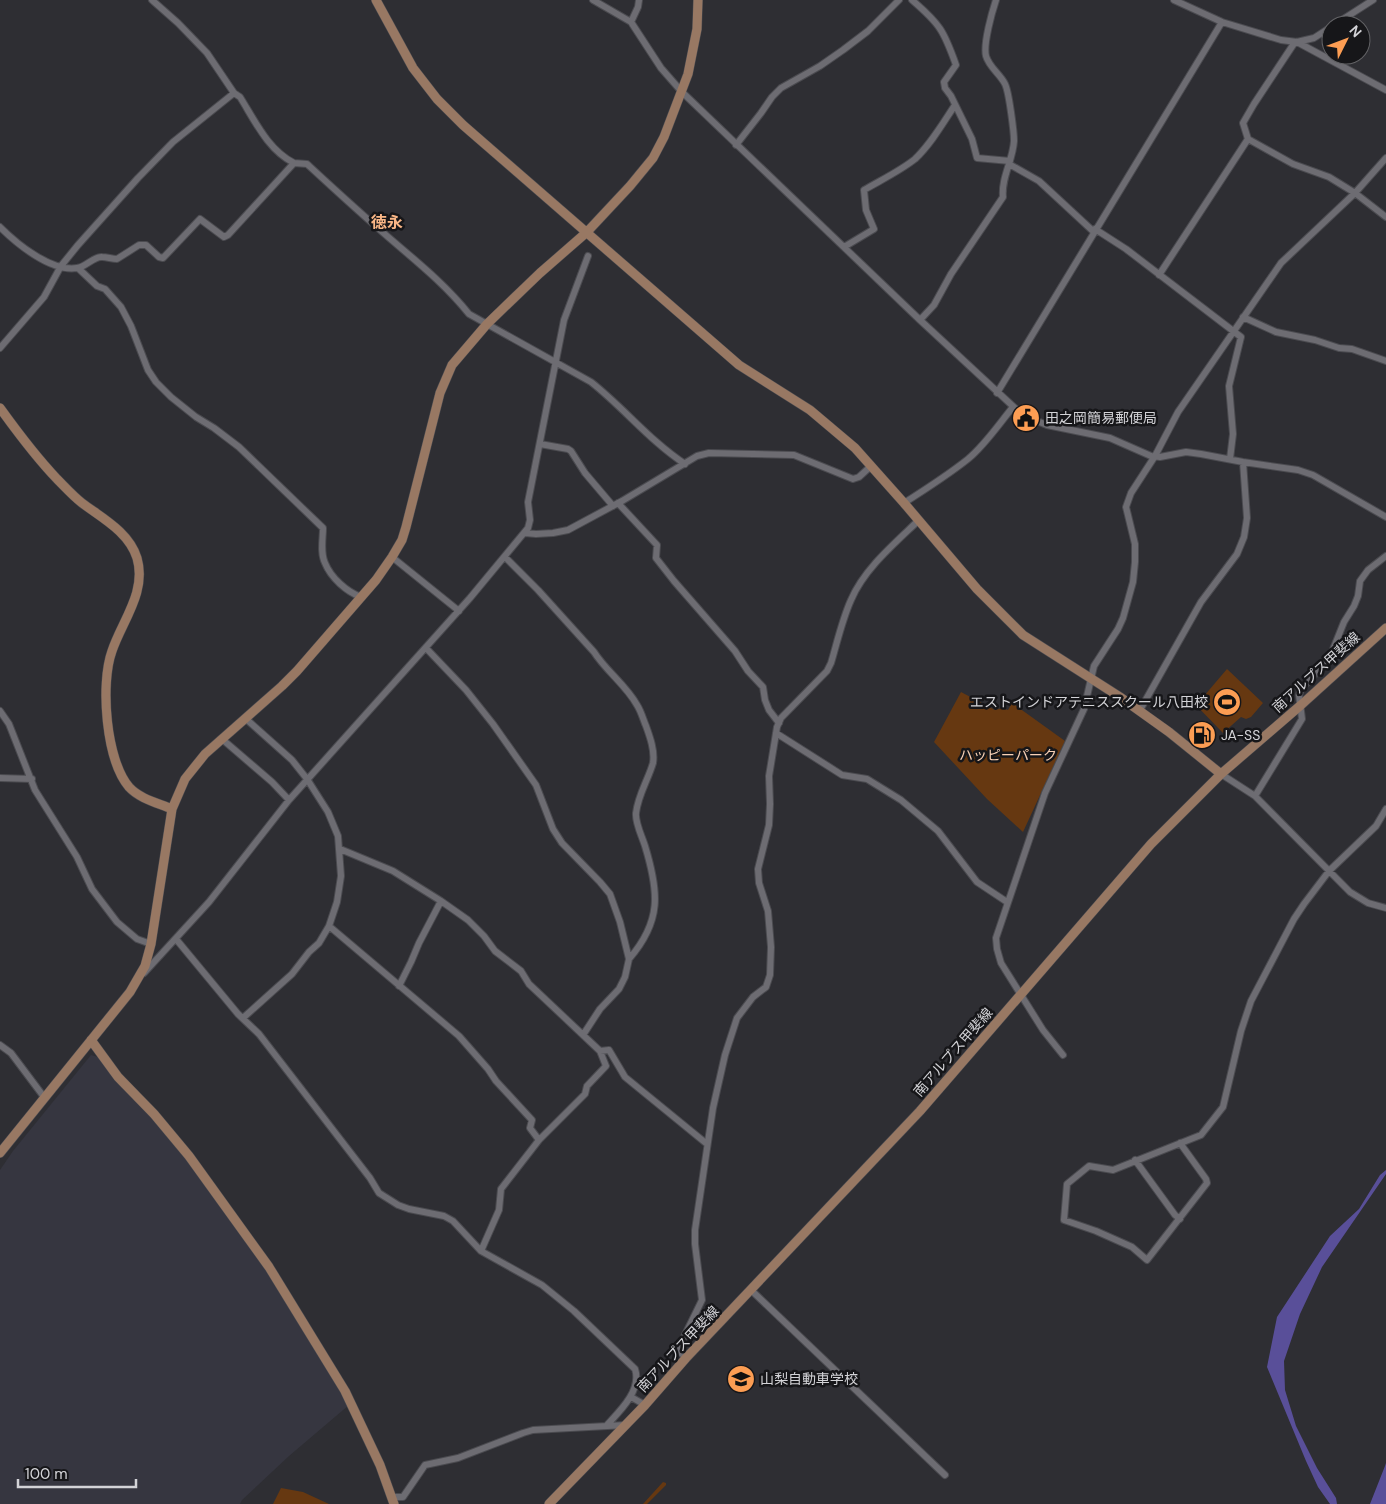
<svg xmlns="http://www.w3.org/2000/svg" width="1386" height="1504" viewBox="0 0 1386 1504" font-family="'DM Sans','Noto Sans JP',sans-serif">
  <style>
    .built { fill: #363640 }
    .green { fill: #663811 }
    .water { fill: #594f99 }
    .lines { fill: none; stroke-linecap: round; stroke-linejoin: round }
    .street-casing { stroke: #4b4b50; stroke-width: 8 }
    .secondary-casing { stroke: #4b4b50; stroke-width: 10 }
    .street { stroke: #6d6c72; stroke-width: 6 }
    .secondary { stroke: #987863; stroke-width: 9 }
    .labels { text-anchor: middle; dominant-baseline: central; stroke-width: 5; stroke-linejoin: round; paint-order: stroke }
    .poi-label { font-size: 14px; fill: #d3d3d7; stroke: #161619; text-anchor: start }
    .street-label { font-size: 14px; fill: #d3d3d7; stroke: #161619 }
    .park-label { font-size: 14px; fill: #f9d1b5; stroke: #161619 }
    .quarter-label { font-size: 16px; font-weight: bold; fill: #f9b686; stroke: #161619 }
  </style>
  <rect width="100%" height="100%" fill="#2e2e33"/>
  <path class="built" d="M91 1055 101 1058 114 1080 149 1114 182 1152 292 1306 349 1405 289 1456 242 1500 240 1504H0V1170L13 1151Z"/>
  <path class="green" d="M1227 669 1263 703 1251 717 1246 719 1241 717 1223 733 1191 700 1197 693 1204 696Z
    M961 692 995 710 1002 708 1008 710 1012 703 1065 741 1023 832 987 799 934 742Z
    M663 1482 666 1483V1485L647 1504H643Z
    M281 1488 303 1492 329 1504H273Z"/>
  <path class="water" d="M1386 1170V1174L1322 1267 1300 1314 1284 1361 1285 1390 1296 1426 1317 1468 1336 1498 1337 1504H1330L1318 1487 1306 1461 1267 1367 1277 1317 1330 1236 1359 1209 1380 1175Z
    M1386 1463V1504H1370L1385 1466Z"/>
  <g class="lines">
    <g class="street-casing">
      <path id="street" d="M152 0 178 23 207 53 234 93
        M593 0 631 22 661 68 682 92 920 320 1016 409 1032 419 1047 425 1110 438 1151 456 1160 457 1186 452 1201 454 1243 462 1298 470 1313 475 1386 517
        M912 0C940 24 944 31 956 65L944 82 945 88 951 96 972 139 977 158 1010 161
        M1174 0 1222 22 1281 40 1297 42 1314 38 1331 27
        M631 22 638 7 639 0
        M1334 25 1373 0
        M1297 42 1386 90
        M1248 139 1243 123 1254 104 1295 42
        M736 145 761 113 772 97 781 88 820 66 843 50 868 31 899 0
        M1009 164 1039 181 1094 232
        M0 227C17 244 51 272 77 268 86 267 94 256 102 257 107 257 112 259 117 259L139 245H146L159 257 163 258 200 219 224 237 228 235 294 163 307 164C333 188 360 213 387 236 416 261 445 284 469 314L591 382C624 408 650 441 685 464
        M1095 229 1126 249 1241 337 1229 386 1233 434 1230 459
        M844 247 874 229 866 210 864 190C881 180 900 171 915 159 931 144 943 123 955 105
        M78 268 97 286 105 289 121 307 131 326 148 370 156 382 171 397 196 417 214 428 239 447 323 528C323 538 320 553 325 563 331 578 347 592 361 597
        M1159 275 1248 139 1293 164 1329 177 1355 193 1386 217
        M1243 317 1276 332 1315 340 1339 348 1352 349 1386 361
        M920 320 934 305 951 274 1003 197C1001 178 1013 160 1014 141 1014 132 1009 92 1005 84 1000 74 989 67 986 56 983 44 992 12 996 0
        M0 348 44 297 61 266 78 245 138 178 173 142 234 93 240 97C255 121 268 150 294 163
        M997 393 1222 22
        M540 444 568 449 571 451 585 473 613 506
        M618 503 657 545 656 558 674 581 735 651 748 671 763 687 765 700 769 710 779 723
        M904 503C926 489 948 475 968 459 985 445 999 424 1013 407
        M525 533 536 534 553 533 568 530 622 501 697 456 709 453 794 455 853 479 859 477 871 466
        M392 557 459 611
        M505 557 538 590 594 652C606 671 626 685 637 705 641 711 643 719 646 726 650 737 655 751 653 763 648 780 638 795 636 813 635 823 642 836 645 846 659 892 662 921 629 959
        M426 648 466 690 493 724 536 785 553 829 562 843 600 882 610 894 620 922 629 959 625 977 619 989 600 1009 583 1035
        M1140 710 1201 602 1237 554 1244 537 1247 518 1243 462
        M0 711 9 724 35 790 77 857 92 889 117 922 137 939 151 944
        M245 718 292 760 307 779 328 812 338 836 341 876 337 902 329 926 459 1036 488 1069 496 1081 532 1120 530 1128 539 1140
        M776 733 842 775 867 779 901 800 938 831 977 882 1007 902
        M222 739 272 782 289 800
        M1221 774 1255 796 1350 892 1368 903 1386 908
        M0 778 32 779
        M1255 796 1302 719 1299 695 1301 689 1320 669 1332 652 1344 622 1354 606 1358 596 1360 581 1368 570 1386 556
        M340 849 393 871 441 901 468 920 484 936 495 951 521 971 529 984 600 1051 606 1066 587 1086 585 1094 539 1140 501 1189 499 1210 481 1251
        M176 939 238 1014 259 1034 370 1178 379 1193 398 1205 409 1209 444 1216 453 1221 481 1251 542 1285 574 1311 635 1369C642 1390 620 1411 607 1425
        M144 973 209 902 289 800 470 598 528 528 530 520 528 502 564 320 588 256
        M399 986 411 962 419 943 441 901
        M243 1018 292 974 309 952 319 943 329 926
        M0 1045 11 1053 44 1097
        M600 1051 609 1050 625 1077 707 1144
        M1063 1055 1043 1030 1001 963 997 949 996 938 1045 793 1084 709 1094 666 1118 629 1123 618 1133 582 1135 562V544L1126 507 1131 493 1155 456 1178 412 1281 263 1355 193 1386 158
        M1180 1143 1206 1179 1207 1183 1147 1260 1132 1247 1096 1231 1064 1220 1067 1184 1089 1166 1113 1170 1201 1135 1223 1107 1241 1031 1251 1001 1294 919 1304 904 1329 871 1376 826 1386 809
        M1135 1160 1175 1215 1180 1219
        M751 1290 945 1475
        M686 1358 681 1353 680 1345 702 1300 695 1244V1230L713 1108 725 1055 737 1018 753 997 766 987 770 975 771 947 768 911 759 883 758 869 769 825 770 804 769 776 777 727 781 718 827 671 831 663C837 643 842 620 851 600 864 569 895 543 919 520
        M631 1397 645 1405
        M392 1497H403L425 1465 458 1458 523 1433 533 1430 626 1425"/>
    </g>
    <g class="secondary-casing">
      <path id="secondary" d="M376 0 413 68 437 99 463 125 739 365 810 410 855 448 904 503 977 589 1023 635 1120 697 1169 732 1221 774
        M0 408C18 433 36 457 57 479 65 487 73 496 82 503 102 518 129 532 137 558 147 592 122 621 112 651 100 684 106 760 129 787 140 799 158 803 172 809
        M91 1040 118 1077 154 1114 189 1156 269 1267 345 1391 380 1465 394 1504
        M0 1153 130 992 145 966 151 944 170 822 172 809 185 779 205 754 282 686 297 671 376 580 392 557 402 540 406 527 440 393 452 365 487 324 540 273 587 232 630 186 653 158 664 137 688 74 697 29 698 0
        M549 1504 645 1405 686 1358 920 1111 1151 844 1221 774 1301 705 1386 628"/>
    </g>
    <use href="#street" class="street"/>
    <use href="#secondary" class="secondary"/>
  </g>
  <defs>
    <g id="civic-disc" transform="scale(1.4375)"><circle r="9.5" fill="#fc9d53" stroke="#161619"/><path d="M-.6-6.5H3V-4.5H.6V-3L4-1V1h2V6H-6V1h2V-1L-.6-3ZM-1.2 2.5V6h2.4V2.5Z" fill="#111"/></g>
    <g id="stadium-disc" transform="scale(1.4375)"><circle r="9.5" fill="#fc9d53" stroke="#161619"/><path d="M0-5a6.5 5 0 1 0 0 10a6.5 5 0 1 0 0-10ZM-3.5-1.8h7v3.6h-7Z" fill="#111"/></g>
    <g id="fuel-disc" transform="scale(1.4375)"><circle r="9.5" fill="#fc9d53" stroke="#161619"/><path d="M-5.5-6h7V0h2V4h1.3V-2.5L3-4.5l.8-.8L6-3V5H2.5V1h-1V6h-7ZM-4.2-4.7v3.2H.2V-4.7Z" fill="#111"/></g>
    <g id="school-disc" transform="scale(1.4375)"><circle r="9.5" fill="#fc9d53" stroke="#161619"/><path d="M0-5L7-2L0 1L-7-2ZM-4 1L0 2.5L4 1V4Q0 6-4 4Z" fill="#111"/></g>
  </defs>
  <g fill-rule="evenodd">
    <use href="#civic-disc" x="1026" y="418"/>
    <use href="#stadium-disc" x="1227" y="702"/>
    <use href="#fuel-disc" x="1202" y="735"/>
    <use href="#school-disc" x="741" y="1379"/>
  </g>
  <g class="labels">
    <g class="poi-label">
      <text x="1045" y="418">田之岡簡易郵便局</text>
      <text x="1208" y="702" text-anchor="end">エストインドアテニススクール八田校</text>
      <text x="1221" y="735">JA-SS</text>
      <text x="760" y="1379">山梨自動車学校</text>
    </g>
    <g class="street-label">
      <text transform="translate(1316 672) rotate(-42)">南アルプス甲斐線</text>
      <text transform="translate(953 1052) rotate(-49)">南アルプス甲斐線</text>
      <text transform="translate(678 1349) rotate(-47)">南アルプス甲斐線</text>
    </g>
    <g class="park-label">
      <text x="1008" y="755">ハッピーパーク</text>
    </g>
    <g class="quarter-label">
      <text x="387" y="222">徳永</text>
    </g>
  </g>
  <g transform="translate(1346 40) rotate(48)"><circle r="24" fill="#161619" stroke="#626265"/>
  <path d="M0-4L9 19L0 12L-9 19Z" fill="#fc9d53"/>
  <text y="-8" font-size="14" font-weight="bold" text-anchor="middle" fill="#d3d3d7">N</text>
  </g>
  <path d="M18 1479v8h118v-8" fill="none" stroke="#d3d3d7" stroke-width="2.5"/>
  <text x="25" y="1479" font-size="15" fill="#d3d3d7" stroke="#161619" stroke-width="4" paint-order="stroke">100 m</text>
</svg>
